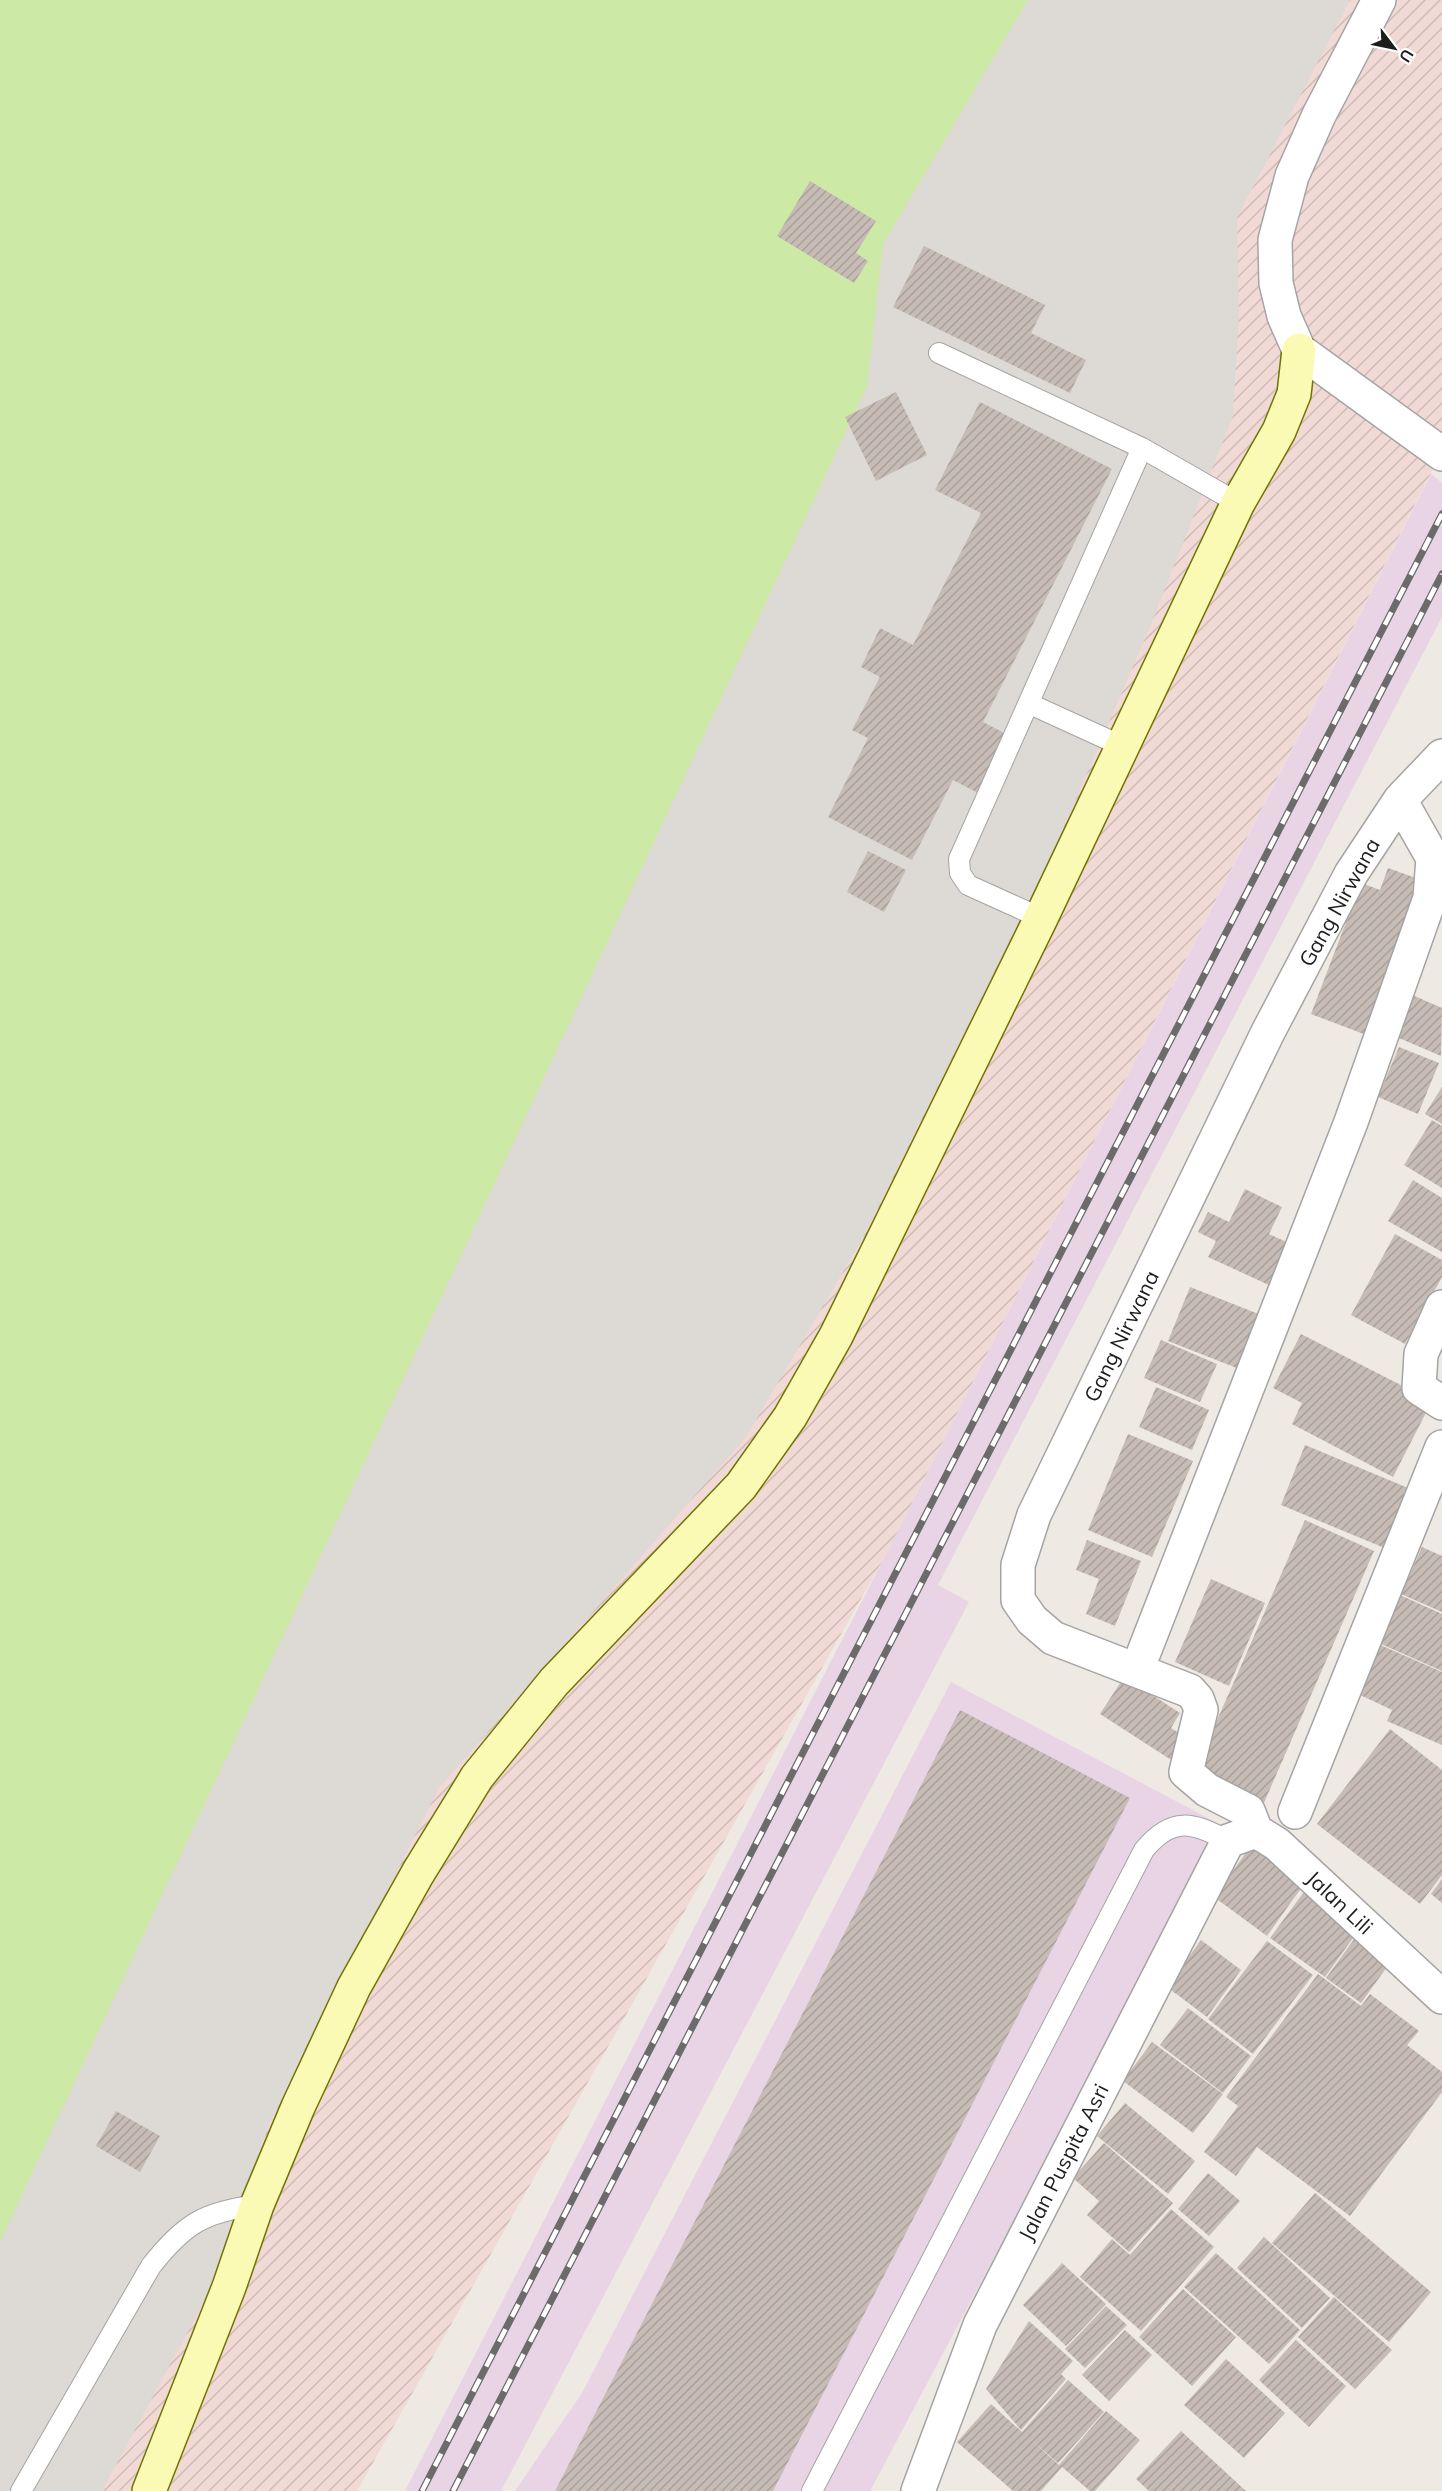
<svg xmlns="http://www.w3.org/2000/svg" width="1442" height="2491" viewBox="0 0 1442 2491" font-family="Mulish,sans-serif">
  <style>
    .industrial { fill: #e8d4e5 }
    .military { fill: url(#military-furrows) }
    .airport { fill: #ddd9d4 }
    .grass { fill: #cceaa6 }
    .building { fill: url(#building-hatch) }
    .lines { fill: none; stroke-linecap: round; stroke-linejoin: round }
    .lane-casing { stroke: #a4a4a4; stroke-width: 22 }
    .street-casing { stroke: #a4a4a4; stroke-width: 36 }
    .secondary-casing { stroke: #707502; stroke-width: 36 }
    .lane { stroke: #fff; stroke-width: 20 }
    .street { stroke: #fff; stroke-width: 33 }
    .secondary { stroke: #fbfab4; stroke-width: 33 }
    .rail-casing { stroke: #6b6b6b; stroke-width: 7 }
    .rail { stroke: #fff; stroke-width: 4.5; stroke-dasharray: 14; stroke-linecap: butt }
    .labels { text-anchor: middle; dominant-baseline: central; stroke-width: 4.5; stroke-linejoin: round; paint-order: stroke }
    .street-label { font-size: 21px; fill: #1d1d1d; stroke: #fff }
  </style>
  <defs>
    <pattern id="military-furrows" width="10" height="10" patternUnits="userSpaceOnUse" patternTransform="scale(1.5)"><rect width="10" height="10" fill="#f1dad5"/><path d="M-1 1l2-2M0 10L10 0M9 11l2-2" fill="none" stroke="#cebbb6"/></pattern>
    <pattern id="building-hatch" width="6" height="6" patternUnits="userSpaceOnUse" patternTransform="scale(1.5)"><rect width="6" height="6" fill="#c6bbb5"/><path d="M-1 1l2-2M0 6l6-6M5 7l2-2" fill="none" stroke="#aaa09b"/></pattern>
  </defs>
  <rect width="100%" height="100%" fill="#eee9e2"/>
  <path class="industrial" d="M1431 474 1442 483V617L938 1585 969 1602 501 2491H405L884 1558Z
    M951 1682 1223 1826 870 2491H515L582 2393Z"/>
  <path class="military" d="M0 0H1442V451L884 1558 357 2491H0Z"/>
  <path class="airport" d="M0 0H1350L1237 218 1239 314 1233 416 1148 632 1050 859 863 1238 746 1437 439 1788 269 2124 213 2285 102 2491H0Z"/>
  <path class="grass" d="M0 0H1028L883 244 867 386 0 2242Z"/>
  <path class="building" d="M810 181 876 221 856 253 868 261 854 283 777 236Z
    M924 246 1045 305 1031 333 1086 360 1070 393 893 307Z
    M896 392 927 455 876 481 845 417Z
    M980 402 1112 469 983 722 1008 735 978 793 953 780 912 860 828 817 868 738 852 730 880 677 861 667 880 628 913 645 981 513 935 490Z
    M868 851 906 870 884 912 847 892Z
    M1388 868 1427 882 1369 1036 1311 1014 1361 883 1380 890Z
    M1403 991 1442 1008 1441 1056 1385 1032Z
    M1399 1047 1439 1063 1418 1114 1378 1097Z
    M1442 1087V1124L1425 1114Z
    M1432 1120 1442 1126V1188L1404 1165Z
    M1413 1180 1442 1198V1252L1388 1221Z
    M1245 1189 1282 1207 1269 1234 1291 1244 1271 1286 1208 1257 1216 1241 1198 1232 1208 1212 1229 1222Z
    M1395 1234 1442 1260V1277L1405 1344 1351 1315Z
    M1190 1287 1274 1320 1252 1374 1168 1341Z
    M1301 1334 1432 1401 1393 1477 1292 1424 1302 1403 1273 1388Z
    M1161 1340 1217 1364 1200 1402 1144 1378Z
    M1156 1387 1209 1410 1192 1450 1139 1427Z
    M1128 1434 1193 1461 1152 1557 1088 1530Z
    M1305 1445 1413 1490 1387 1549 1281 1505Z
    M1305 1520 1374 1551 1263 1805 1193 1775Z
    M1087 1540 1141 1561 1115 1626 1086 1614 1099 1579 1076 1570Z
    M1422 1547 1442 1556V1612L1401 1594Z
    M1211 1579 1265 1603 1229 1686 1175 1662Z
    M1400 1595 1442 1614V1671L1379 1643Z
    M1378 1644 1442 1672V1745L1387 1721 1392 1710 1356 1693Z
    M1124 1677 1180 1713 1171 1728 1191 1741 1176 1763 1100 1714Z
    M960 1710 1130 1798 773 2491H555Z
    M1390 1729 1442 1770V1875L1420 1904 1317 1824Z
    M1256 1839 1309 1877 1267 1936 1214 1897Z
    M1442 1879V1903L1431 1894Z
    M1309 1885 1363 1924 1325 1977 1270 1938Z
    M1360 1931 1395 1956 1361 2003 1326 1978Z
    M1201 1940 1241 1970 1207 2017 1167 1987Z
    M1267 1941 1313 1975 1253 2054 1208 2019Z
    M1318 1974 1361 2006 1370 1994 1419 2031 1407 2045 1442 2072V2092L1350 2216 1257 2147 1236 2176 1204 2152 1238 2106 1226 2097Z
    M1188 2008 1251 2056 1223 2093 1160 2045Z
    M1152 2042 1223 2094 1193 2133 1123 2081Z
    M1125 2103 1195 2161 1168 2194 1097 2136Z
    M116 2111 160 2136 140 2172 96 2146Z
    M1104 2143 1173 2203 1129 2252 1087 2215 1099 2201 1073 2178Z
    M1208 2173 1240 2201 1209 2236 1178 2209Z
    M1315 2193 1431 2292 1389 2342 1272 2243Z
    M1171 2209 1214 2247 1141 2331 1080 2277 1112 2239 1130 2255Z
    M1264 2237 1330 2298 1302 2328 1237 2268Z
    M1216 2253 1300 2330 1269 2364 1184 2287Z
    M1062 2263 1106 2304 1066 2346 1023 2305Z
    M1183 2289 1236 2337 1192 2386 1139 2337Z
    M1334 2297 1392 2350 1355 2389 1298 2337Z
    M1106 2306 1127 2325 1085 2368 1065 2349Z
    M1029 2321 1073 2361 1061 2374 1066 2379 1021 2430 986 2389Z
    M1125 2330 1152 2355 1109 2401 1082 2375Z
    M1296 2340 1346 2386 1309 2427 1259 2380Z
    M1226 2359 1285 2413 1244 2458 1184 2405Z
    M1068 2380 1104 2412 1058 2463 1030 2439 1059 2465 1106 2411 1140 2440 1095 2491H1090L1062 2467 1041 2491H1013L957 2442 991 2404 1022 2432Z
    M1181 2431 1246 2491H1149L1136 2479Z"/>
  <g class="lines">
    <g class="lane-casing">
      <path id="lane" d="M939 353 1142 448 1238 503
        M1030 704 1122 746
        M1041 918 968 885 960 873 959 859 1142 448
        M21 2491 151 2266C184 2224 204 2212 257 2205
        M812 2491 1144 1850C1172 1816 1193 1822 1228 1841"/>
    </g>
    <g class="street-casing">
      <path id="street" d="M1379 0 1319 115 1292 176 1275 240 1276 283 1284 316 1299 350 1442 454
        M1442 1307 1421 1354 1419 1388 1442 1403
        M1137 1670 1351 1122 1430 898 1433 858 1400 800
        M1295 1812 1442 1447
        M1256 1831 1248 1811 1207 1790 1186 1772 1201 1710 1197 1699 1190 1691 1053 1638 1032 1620 1018 1600V1565L1034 1515 1268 1032 1351 874 1400 800 1442 756
        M918 2491 980 2325 1228 1841 1256 1831 1277 1844 1442 1997"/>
    </g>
    <g class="secondary-casing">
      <path id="secondary" d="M149 2491 229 2287 257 2205 298 2107 354 1987 418 1873 477 1777 554 1682 741 1486 790 1417 836 1336 1041 918 1238 503 1279 431 1294 394 1299 350"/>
    </g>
    <use href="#lane" class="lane"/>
    <use href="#street" class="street"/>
    <use href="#secondary" class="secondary"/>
    <g class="rail-casing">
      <path id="rail" d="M422 2491 1442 514
        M453 2491 1442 574"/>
    </g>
    <use href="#rail" class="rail"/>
  </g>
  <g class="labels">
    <g class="street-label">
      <text transform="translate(1339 902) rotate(-61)">Gang Nirwana</text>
      <text transform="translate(1121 1336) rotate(-64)">Gang Nirwana</text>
      <text transform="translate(1340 1902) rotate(43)">Jalan Lili</text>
      <text transform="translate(1063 2162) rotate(-63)">Jalan Puspita Asri</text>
    </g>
  </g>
  <g transform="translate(1394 48) rotate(122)" stroke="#ffffff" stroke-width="4.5" paint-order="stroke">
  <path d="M0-4.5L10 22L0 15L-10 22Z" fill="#1d1d1d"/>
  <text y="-9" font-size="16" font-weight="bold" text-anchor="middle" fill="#1d1d1d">U</text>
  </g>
</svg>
